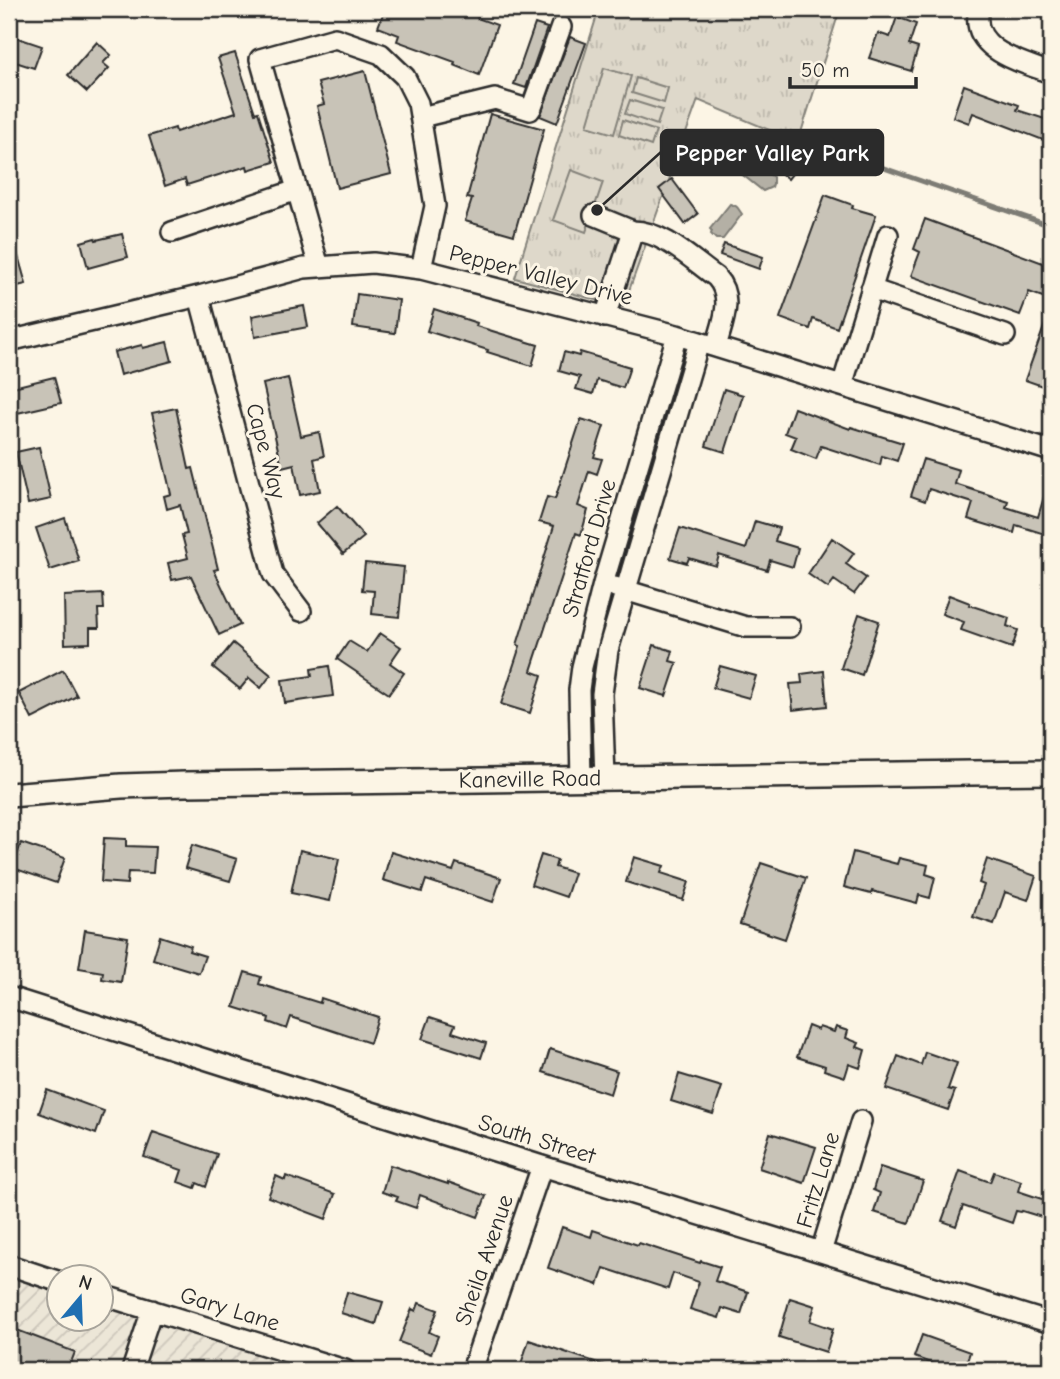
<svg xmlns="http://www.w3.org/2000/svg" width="1060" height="1379" viewBox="0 0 1060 1379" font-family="'Comic Neue',sans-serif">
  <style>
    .industrial { fill: url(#industrial-furrows) }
    .park { fill: url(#park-tufts); stroke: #84827a; stroke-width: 2 }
    .pitch { fill: #ded8ca; stroke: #84827a; stroke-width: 2 }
    .water { fill: #b4b0a5; stroke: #7d7b74; stroke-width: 2 }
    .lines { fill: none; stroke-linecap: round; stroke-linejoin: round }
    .stream { stroke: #7d7b74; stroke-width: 5 }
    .building { fill: #c8c3b7; stroke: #2b2b2b; stroke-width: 2 }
    .minor-casing { stroke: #2b2b2b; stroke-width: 24 }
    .major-casing { stroke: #2b2b2b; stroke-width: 28 }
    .minor { stroke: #fcf5e5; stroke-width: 19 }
    .major { stroke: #fcf5e5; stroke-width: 23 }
    .labels { text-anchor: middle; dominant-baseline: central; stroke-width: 6; stroke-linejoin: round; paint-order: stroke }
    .street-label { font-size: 23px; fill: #2b2b2b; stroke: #fcf5e5 }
    .leader { fill: none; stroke: #2b2b2b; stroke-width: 2.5 }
    .callout-dot { fill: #2b2b2b; stroke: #fcf5e5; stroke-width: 2.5 }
    .callout { fill: #2b2b2b; stroke: #2b2b2b; stroke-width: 2.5 }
    .callout-label { font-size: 24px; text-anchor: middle; font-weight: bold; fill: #fff }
  </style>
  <defs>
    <pattern id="industrial-furrows" width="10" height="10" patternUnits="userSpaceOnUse" patternTransform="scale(1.75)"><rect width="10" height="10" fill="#ece6d7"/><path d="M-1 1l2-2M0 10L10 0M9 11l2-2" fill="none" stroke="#cbc5b9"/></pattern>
    <pattern id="park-tufts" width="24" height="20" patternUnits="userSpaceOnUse" patternTransform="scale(1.75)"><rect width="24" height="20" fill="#ded8ca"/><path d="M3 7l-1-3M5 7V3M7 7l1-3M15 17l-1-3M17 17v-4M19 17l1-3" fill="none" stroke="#bfbaae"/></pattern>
  </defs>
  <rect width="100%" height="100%" fill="#fcf5e5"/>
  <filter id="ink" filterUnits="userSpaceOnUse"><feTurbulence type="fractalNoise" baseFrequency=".0143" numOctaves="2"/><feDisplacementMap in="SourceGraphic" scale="14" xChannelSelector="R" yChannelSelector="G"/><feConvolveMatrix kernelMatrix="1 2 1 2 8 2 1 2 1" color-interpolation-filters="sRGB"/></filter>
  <g filter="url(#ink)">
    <path class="industrial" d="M9 1267 59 1283 60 1320H102V1297L323 1370H9Z"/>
    <path class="park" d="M599 9H840L798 142 698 100 623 307 515 278Z"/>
    <path class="pitch" d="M604 68 631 76 614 134 587 126Z
      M636 78 668 88 664 103 632 93Z
      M630 100 662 110 657 125 625 114Z
      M623 120 656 131 651 146 619 135Z
      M571 170 603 182 586 232 553 220Z"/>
    <path class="water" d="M751 159 773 177V184L772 187 763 191 739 172C740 163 743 160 751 159Z
      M730 204C739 207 736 206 742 214L723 239H716L711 234 712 231 710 229Z"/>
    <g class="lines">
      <path class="stream" d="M800 135 858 159 1051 226"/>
    </g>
    <path class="building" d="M385 9H468L479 13 477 18 497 25 479 75 454 65 455 62 397 41 399 35 378 27Z
      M897 17 916 24 909 45 918 48 911 71 869 58 878 33 890 37Z
      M535 24 547 28 526 88 514 84Z
      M9 35 42 46 34 68 9 60Z
      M570 37 586 43 557 123 540 116Z
      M97 42 111 55 103 63 109 68 87 92 68 75Z
      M235 53 255 113 258 112 274 162 248 170 247 166 187 185 185 179 165 186 149 136 175 128 176 132 236 112 218 58Z
      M365 71 391 174 337 188 317 106 324 104 318 83Z
      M964 85 1019 105 1017 110 1051 121V143L973 113 969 123 953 117Z
      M490 114 544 129 514 235 465 221 472 199 467 198Z
      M783 153 799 165 788 179 772 166Z
      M672 179 698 214 685 224 659 189Z
      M825 195 853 205 852 208 876 215 837 328 813 319 810 329 780 318Z
      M925 219 1051 266V300L1029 292 1020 315 911 276 920 252 914 249Z
      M122 234 128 257 88 268 81 242 95 238 96 240Z
      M13 238 26 284 9 288V239Z
      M724 244 763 257 759 269 720 255Z
      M357 294 399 300 395 333 353 327Z
      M304 306 308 327 255 337 252 316Z
      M434 309 477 323 476 326 538 345 532 366 487 352 488 350 427 331Z
      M1049 313 1051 314V389L1025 380Z
      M167 342 172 361 120 375 114 352 142 345 143 348Z
      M564 352 579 356 580 352 630 367 623 388 597 380 593 394 576 389 580 377 559 371Z
      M54 377 61 403 13 414 9 395V388Z
      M288 378 301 436 319 432 324 456 314 459 320 491 300 495 294 464 282 467 263 384Z
      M724 389 743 395 725 452 706 446Z
      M176 408 189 469 193 468 218 569 214 570 240 625 219 635 191 576 172 580 168 563 188 558 182 535 187 534 180 505 167 509 164 496 171 494 152 413Z
      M794 408 850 429 851 427 903 443 897 461 882 456 880 465 821 446 816 459 791 449 796 437 785 433Z
      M581 419 604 426 594 457 602 459 597 474 589 471 578 506 588 510 581 535 576 533 531 671 542 675 530 713 501 704 520 646 517 645 554 526 539 522 547 497 555 499Z
      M39 447 51 499 28 504 16 452Z
      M923 459 959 470 955 484 1008 501 1006 507 1038 517 1048 483 1051 484V536L1016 525 1014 533 968 519 973 503 929 489 925 501 911 496Z
      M337 506 364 537 343 554 317 523Z
      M65 518 79 561 50 570 36 528Z
      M755 521 779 528 775 541 798 548 793 567 770 560 767 570 719 555 716 566 689 558 687 563 670 558 680 528 746 549Z
      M832 538 854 553 846 564 866 578 854 594 834 580 828 588 808 574Z
      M365 563 404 567 399 617 372 614 374 591 362 590Z
      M103 594 104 609H98L99 628H90V643L65 644 64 596Z
      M949 595 970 603 969 605 1009 618 1007 626 1018 630 1012 648 961 630 964 622 942 614Z
      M859 614 879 621 862 675 841 668Z
      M380 633 401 647 390 663 404 673 389 694 337 659 349 641 367 652Z
      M233 643 271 675 261 688 249 678 240 689 213 667Z
      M654 645 673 651 670 661 677 663 666 696 640 688Z
      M329 666 333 696 285 703 282 680 312 676 311 669Z
      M720 666 756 676 749 698 713 688Z
      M63 670 77 696 32 719 19 693Z
      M824 671 827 706 793 710 790 684 802 683 801 674Z
      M104 838 126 839V846L155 847 153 873 128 872 127 884 101 882Z
      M21 843 65 858 56 883 13 868Z
      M192 845 237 859 230 881 185 868Z
      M300 850 339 859 330 901 291 893Z
      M391 852 453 871 456 863 501 878 493 902 426 880 422 892 383 880Z
      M853 852 897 864 899 858 928 865 926 874 935 877 930 898 919 895 917 903 872 891 871 894 844 887Z
      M541 855 557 860 555 867 574 873 566 897 531 885Z
      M634 857 664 866 661 873 689 882 683 900 626 882Z
      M987 859 1036 876 1028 900 1005 892 994 924 973 917 984 885 979 883Z
      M761 863 806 878 785 939 740 924Z
      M85 930 128 937 121 982 102 979 103 972 79 968Z
      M160 936 191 946 189 951 205 956 199 973 153 959Z
      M245 972 261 977 259 984 320 1003 321 998 378 1017 370 1043 291 1017 287 1029 268 1022 269 1018 234 1007Z
      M430 1017 455 1025 452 1032 486 1043 481 1058 422 1039Z
      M808 1026 818 1030 819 1027 834 1032 836 1027 848 1031 846 1038 859 1043 857 1047 865 1050 860 1068 849 1064 845 1077 824 1070 825 1066 797 1057Z
      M550 1049 617 1071 610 1094 543 1072Z
      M925 1052 957 1063 948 1089 955 1091 948 1110 886 1089 898 1056 921 1065Z
      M679 1074 722 1087 713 1114 671 1101Z
      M47 1090 104 1111 96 1134 39 1113Z
      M153 1132 217 1154 206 1187 197 1183 195 1188 178 1182 182 1170 144 1157Z
      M770 1133 816 1147 804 1183 759 1168Z
      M390 1165 448 1184V1182L486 1196 478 1217 420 1195 416 1208 396 1201 398 1197 382 1192Z
      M880 1167 923 1181 909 1223 874 1212 880 1193 873 1190Z
      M960 1171 990 1182 994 1172 1021 1181 1018 1191 1051 1202V1220L1022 1211 1021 1212 1016 1211 1012 1223 963 1206 956 1226 942 1221Z
      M276 1176 285 1180 286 1176 335 1194 326 1219 268 1197Z
      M562 1227 591 1237 593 1230 638 1245 639 1243 700 1263 701 1261 720 1267 715 1281 748 1292 741 1314 722 1308 719 1318 690 1309 699 1282 673 1273 668 1289 604 1268 598 1285 548 1268Z
      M347 1292 383 1302 376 1324 341 1313Z
      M790 1298 815 1306 810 1321 833 1329 826 1352 779 1337Z
      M419 1303 438 1310 429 1332 438 1336 431 1354 399 1342 412 1309 416 1311Z
      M9 1327 75 1352 68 1370H9Z
      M922 1335 970 1352 964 1370H941L942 1367 914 1357Z
      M529 1340 613 1368V1370H519Z"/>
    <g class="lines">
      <g class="minor-casing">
        <path id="minor" d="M979 9C969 50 1021 62 1051 73
          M421 117 495 99 530 110 532 107 561 27
          M594 215 633 231 605 317
          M633 231C663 231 692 260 716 277 735 298 722 323 716 347
          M172 232 297 190
          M319 267 260 59 335 38 381 54 405 77 418 103 435 206 421 269
          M871 289 1005 335
          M199 296 273 574 301 611
          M9 341 199 296 304 268 373 263 421 269 677 335 1051 451
          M842 386 888 235
          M615 587 746 627H790
          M605 778 602 694 608 650 699 342
          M581 779 579 690 582 667 603 584 677 335
          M9 997 542 1166 1051 1323
          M821 1252 861 1121
          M9 1265 60 1282
          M102 1295 345 1370
          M132 1370 152 1310
          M472 1370 542 1166"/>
      </g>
      <g class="major-casing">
        <path id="major" d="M9 795 121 786 185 784 1051 772"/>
      </g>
      <use href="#minor" class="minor"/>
      <use href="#major" class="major"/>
    </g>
  </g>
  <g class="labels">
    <g class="street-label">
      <text transform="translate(541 275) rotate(14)">Pepper Valley Drive</text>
      <text transform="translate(266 451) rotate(75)">Cape Way</text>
      <text transform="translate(589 548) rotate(-74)">Stratford Drive</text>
      <text transform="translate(530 779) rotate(-1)">Kaneville Road</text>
      <text transform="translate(537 1139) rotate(17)">South Street</text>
      <text transform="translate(818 1180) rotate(-73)">Fritz Lane</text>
      <text transform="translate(484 1260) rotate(-71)">Sheila Avenue</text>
      <text transform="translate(230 1309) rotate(17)">Gary Lane</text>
    </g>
  </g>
  <path class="leader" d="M597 210L661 152"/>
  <circle class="callout-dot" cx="597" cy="210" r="7"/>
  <rect class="callout" x="661" y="130" width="222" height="45" rx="7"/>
  <g class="callout-label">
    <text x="772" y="161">Pepper Valley Park</text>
  </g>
  <rect width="1060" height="1379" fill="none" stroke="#fcf5e5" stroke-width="35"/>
  <rect x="18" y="18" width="1025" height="1344" fill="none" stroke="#2b2b2b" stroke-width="2.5" filter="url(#ink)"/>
  <g transform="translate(80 1298) rotate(19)"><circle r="33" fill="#fcf5e5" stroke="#a8a49b" stroke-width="2"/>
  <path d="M0-5L12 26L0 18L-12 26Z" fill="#1f6fb2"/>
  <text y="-10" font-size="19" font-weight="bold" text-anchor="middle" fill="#2b2b2b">N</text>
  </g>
  <path d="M790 77v10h126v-10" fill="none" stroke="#2b2b2b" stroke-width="3.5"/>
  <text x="801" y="77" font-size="21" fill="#2b2b2b" stroke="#fcf5e5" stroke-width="5" paint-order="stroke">50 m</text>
</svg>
